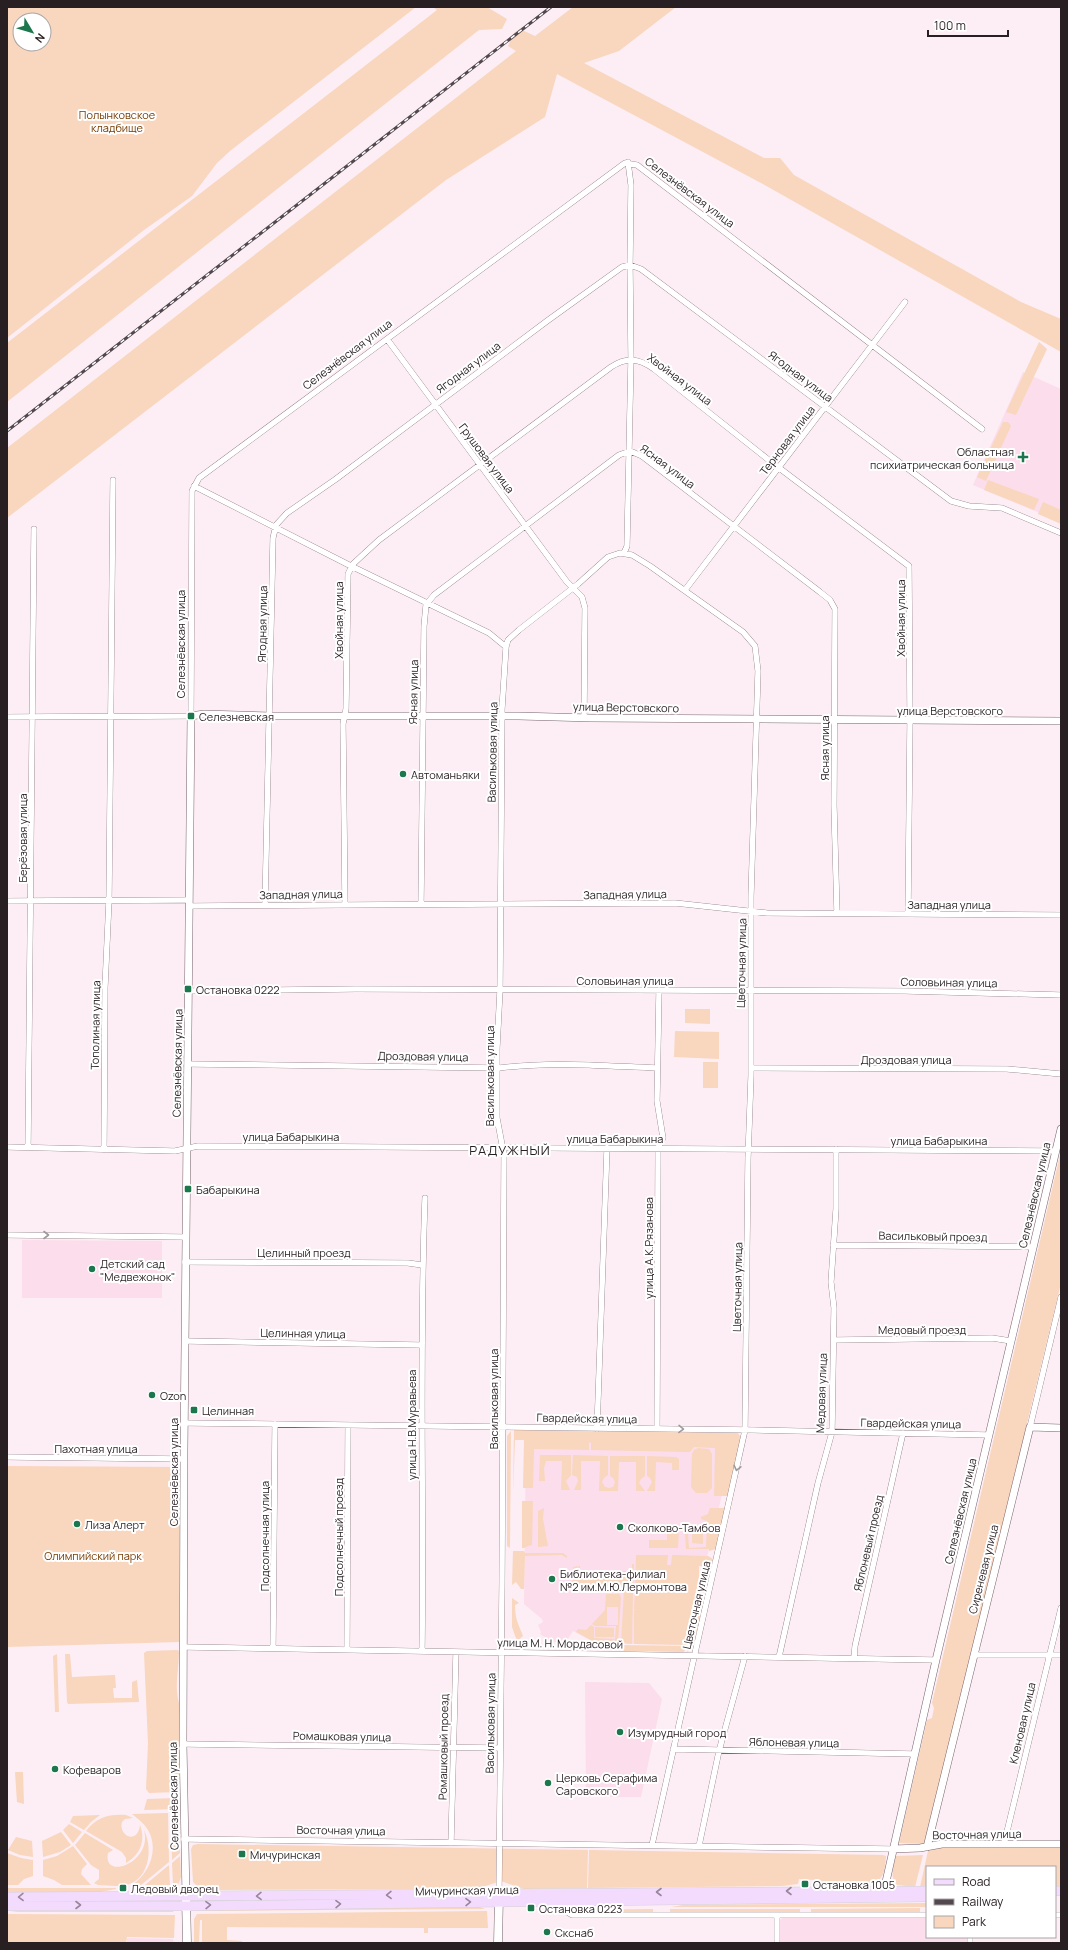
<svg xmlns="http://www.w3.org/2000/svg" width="1068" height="1950" viewBox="0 0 1068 1950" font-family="Manrope,sans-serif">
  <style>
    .built { fill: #fcddeb }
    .green { fill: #f9d6be; fill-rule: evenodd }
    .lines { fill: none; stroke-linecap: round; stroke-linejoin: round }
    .minor-casing { stroke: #77636c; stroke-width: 6 }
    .tertiary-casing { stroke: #77636c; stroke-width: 8 }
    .secondary-casing { stroke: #77636c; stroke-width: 9 }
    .primary-casing { stroke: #d4d2d3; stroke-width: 10 }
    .minor { stroke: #fff; stroke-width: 5.5 }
    .tertiary { stroke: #fff; stroke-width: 7 }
    .secondary { stroke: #fff; stroke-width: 8 }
    .primary { stroke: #f3dbfe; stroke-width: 9 }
    .rail-casing { stroke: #52484d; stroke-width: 3 }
    .rail { stroke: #fff; stroke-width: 1.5; stroke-dasharray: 4.5; stroke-linecap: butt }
    .oneway { stroke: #9e9a9c }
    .oneway2 { stroke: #98869b }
    .poi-dot { fill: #1c774d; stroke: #fff; stroke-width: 1.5 }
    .labels { text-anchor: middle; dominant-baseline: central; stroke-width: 4; stroke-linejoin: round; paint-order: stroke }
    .park-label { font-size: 11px; fill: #763b00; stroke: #fff }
    .street-label { font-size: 11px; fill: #281f23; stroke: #fff }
    .poi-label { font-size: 11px; fill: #281f23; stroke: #fff; text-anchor: start }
    .quarter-label { font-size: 13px; letter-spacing: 1px; fill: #281f23; stroke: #fff }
  </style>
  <rect width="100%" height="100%" fill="#fceef4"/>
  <path class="built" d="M1023 372 1061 389V522L973 485Z
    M22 1240 162 1241V1298H22Z
    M526 1441 734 1444 705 1566H699V1597L688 1645 596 1643 573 1631 567 1640 563 1643 562 1642 558 1643 557 1642 546 1641 547 1639 540 1634 541 1632 538 1625 543 1622 542 1619 524 1604Z
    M585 1682 649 1683 662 1699 641 1797H586Z
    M784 1917 927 1918V1937H968V1943H779L780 1920Z
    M127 1938 173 1939 174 1943H127Z"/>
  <path class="green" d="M7 7H416L230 151 217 163 192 196 144 230 7 338ZM20 20H44V44H20Z
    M433 7H487L507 19 502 29 479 30 7 402V343L437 10Z
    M573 7H676L619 51 584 63 764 158H780L794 175 1021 302 1061 319V352L761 183 557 74 545 117 446 180 7 518V448L516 51 508 46 514 33 520 29 535 36Z
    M1039 342 1047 349 1016 415 1006 412Z
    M1003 422H1008L1011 426 986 481 977 477Z
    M988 480 1039 499 1034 510 984 490Z
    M1043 502 1061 510V524L1038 514Z
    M685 1009H710V1024L685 1023Z
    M675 1031 719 1032V1059L674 1057Z
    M703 1062H718V1088H703Z
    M1061 1151V1283L925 1844 899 1843 927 1720 932 1718 934 1708 932 1703Z
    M514 1430 738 1433 741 1438 729 1496H714L715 1448 694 1447 690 1452 591 1450V1442L589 1443V1450L534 1449 533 1488H523L524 1440H515L513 1493Z
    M511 1431 510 1548 507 1546V1436Z
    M698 1448 709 1449 712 1454V1488L707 1493H696L691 1487 692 1454 694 1450Z
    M540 1455H571V1475L566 1481 570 1490H561L562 1461H546L544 1468 545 1481H539Z
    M573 1455 608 1456V1475L604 1478 602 1482 605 1487 609 1488 613 1487 615 1482 613 1478 610 1476V1456H645V1476L641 1479 639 1483 645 1491H636V1462H619L618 1491H599L600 1461H581V1490H574L578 1481 577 1477 572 1475Z
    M647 1456 676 1457 679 1459V1470H672V1463L656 1462 655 1491H647L652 1482 650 1478 647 1476Z
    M7 1466 180 1467 179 1642 7 1647Z
    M522 1501H533L532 1545 525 1547V1548H522Z
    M544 1508 543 1519 548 1546 538 1547V1511Z
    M710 1508H726L716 1549 709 1551V1549H686L685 1534H688L689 1548 706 1547 707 1521 701 1519V1517L708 1514Z
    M692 1525H703V1544L692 1543Z
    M670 1527 679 1528 678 1548H649V1540H667V1532H670Z
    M513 1551H524L525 1553H563L567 1556V1558L562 1555 525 1556 524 1589H521L516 1582 512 1585Z
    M636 1555H668L667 1565H671L672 1555 708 1556 713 1559 709 1572 701 1573V1566H699V1597L688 1645 634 1644V1610H636L634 1609 635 1591 638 1593 639 1591 654 1590H635Z
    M632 1564H634L633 1589 572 1587 573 1567 580 1566V1571H632Z
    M624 1590 633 1591 632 1644 621 1643Z
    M606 1594H619L621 1597 618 1643H596L576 1632 578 1629 586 1630 591 1625 594 1627V1638L615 1639 616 1626H595L592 1624 605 1610ZM607 1607H618V1625H607Z
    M512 1598 519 1603 515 1605C515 1619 518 1623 523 1636L517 1641 512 1627Z
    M700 1598 704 1601 693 1646 691 1650 687 1652Z
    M595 1627 614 1628V1637H595Z
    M621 1645 686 1646 684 1652 624 1651 622 1649Z
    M177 1650 179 1651C179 1670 174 1685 179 1703V1789L176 1792 149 1793 146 1789 148 1743 144 1653 147 1651Z
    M57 1654 59 1712H55L53 1656Z
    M65 1654H70L72 1677 115 1675 116 1688H113L114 1698H132V1682L137 1680 139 1702 68 1704 67 1702Z
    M15 1772H23L24 1804 17 1802Z
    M177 1798V1809L144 1810 147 1799Z
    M179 1809 180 1853 172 1860 171 1810Z
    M168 1813 169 1862 141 1885H132C150 1873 159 1849 148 1830 144 1823 138 1819 132 1814Z
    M100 1815 91 1822 84 1830 70 1822 73 1816Z
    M126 1815 133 1818 125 1819 122 1822C118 1836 138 1845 140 1825 146 1841 140 1855 126 1863V1858L122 1852 86 1831C97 1817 109 1814 126 1815Z
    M69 1824 82 1832 73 1843 63 1830Z
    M144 1830C153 1848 150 1879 126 1885 118 1887 107 1885 98 1885L94 1883 99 1879V1870L91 1865 75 1845 85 1833 113 1850 108 1853C102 1881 153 1863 144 1830Z
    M61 1832 71 1845 60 1852 43 1857 42 1841Z
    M16 1837 32 1841 33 1857 20 1855 8 1850Z
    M198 1844 588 1850 587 1888 524 1889 501 1881 476 1889 209 1890 199 1888 193 1882 191 1849 193 1845Z
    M73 1846 87 1864 82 1869 81 1874 91 1885H62L54 1880 43 1876V1860L57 1856Z
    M942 1847 1061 1848V1887H1055V1867H927V1887H920L928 1851Z
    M589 1850 883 1855 886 1856V1858C885 1864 885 1871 882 1876 872 1893 832 1886 815 1883V1880L799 1879 798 1884 782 1886 588 1888Z
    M7 1853 21 1858 33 1860V1876L24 1879 18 1885H7Z
    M923 1855 915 1887 897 1885C889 1876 894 1866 896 1856Z
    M180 1856 181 1877 178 1885H173L172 1863Z
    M169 1865 170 1885H145Z
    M7 1888H116V1889L100 1892H7Z
    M927 1903V1907H671L683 1905Z
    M477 1906 485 1909 200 1911 202 1910Z
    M920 1908V1912H811V1909Z
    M33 1909 171 1910 174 1912H10Z
    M653 1909V1912H569L568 1910Z
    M670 1909H800V1912H670Z
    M487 1911 488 1928H428V1933H424V1928L227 1927V1940L242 1941V1943H202V1920H200L199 1943H194V1919L197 1914Z
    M7 1914 175 1915 174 1938 127 1937 126 1943H7Z"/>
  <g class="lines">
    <g class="minor-casing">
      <path id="minor" d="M387 339 567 582 582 597 585 608 584 718
        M194 486 351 566 489 633 506 647
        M624 553 627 546 631 359 630 265 631 185 628 162
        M685 590 905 302
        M7 717 191 716 192 491 199 478 625 163 637 165 982 429
        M7 901 189 900
        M345 904 343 724 346 709 348 574 353 564 379 540 611 367C627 357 638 358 654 369L770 461 909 566 910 720 908 914
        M265 905 273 538 276 525 287 513 336 479 547 321 622 267 630 265 641 269 951 501 969 506 1002 508 1061 533
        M421 905 424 626 426 605 434 595 619 455 630 451 642 456 820 592 830 600 835 609 834 806 837 913
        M189 906 675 903 767 913 1061 915
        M189 991 356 989 905 991 1061 995
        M188 1064 499 1068C551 1061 605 1066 657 1068
        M751 1068 1007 1069 1061 1074
        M7 1147 175 1151 198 1146 1056 1151
        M28 1148 34 529
        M104 1150 105 987 109 900 113 480
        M7 1235 185 1237
        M833 1245 1033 1247
        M185 1262 408 1263 422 1265
        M834 1340 992 1338 1011 1341
        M185 1341 421 1345
        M185 1423 754 1430 989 1435
        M1030 1427 1061 1297
        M597 1429 607 1148
        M657 1429 658 1160V1148L663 1138 657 1101 659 990
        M7 1457 184 1459
        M184 1647 936 1660
        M273 1648 275 1424
        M347 1649 348 1425
        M422 1651C424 1500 419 1349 425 1198
        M974 1655H1061
        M779 1657 818 1483 832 1432 834 1308 831 1282 836 1209V1149
        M854 1658 855 1646 903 1433
        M183 1744 500 1748
        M673 1749 915 1754
        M184 1839 893 1849
        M451 1843 456 1652
        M1004 1844 1061 1608
        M699 1846 719 1751 745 1656
        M499 1893 502 1583 504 1155 497 1118V1048L500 990 502 709 506 647 508 640 519 630 578 584 608 557 620 553 632 555 650 566 743 632 755 646 758 671 751 896V1076L748 1158 745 1430 652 1845
        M561 1900 562 1909 572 1915H927
        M777 1915V1943
        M1055 1915H1061
        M970 1943V1937"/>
    </g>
    <g class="tertiary-casing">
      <path id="tertiary" d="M927 1847 1030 1427 1061 1428
        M893 1849 920 1848 942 1844H1061
        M883 1895 936 1660 1061 1129
        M186 1897 183 1744 184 1450 191 716 204 714 270 716H519L591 718 1061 721"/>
    </g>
    <g class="secondary-casing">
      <path id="secondary" d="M186 1897 187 1943
        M498 1943 499 1896"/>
    </g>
    <g class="primary-casing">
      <path id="primary" d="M1055 1891H1061
        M7 1897 927 1891
        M7 1906H187L927 1897"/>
    </g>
    <use href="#minor" class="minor"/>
    <use href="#tertiary" class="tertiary"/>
    <use href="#secondary" class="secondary"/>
    <use href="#primary" class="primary"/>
    <g class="rail-casing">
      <path id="rail" d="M7 431 551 7"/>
    </g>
    <use href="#rail" class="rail"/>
  </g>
  <defs><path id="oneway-chevron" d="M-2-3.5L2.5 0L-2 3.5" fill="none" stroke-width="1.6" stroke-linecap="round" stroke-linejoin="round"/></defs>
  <g class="oneway">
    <use href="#oneway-chevron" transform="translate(46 1235)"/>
    <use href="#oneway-chevron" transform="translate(681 1429) rotate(1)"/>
    <use href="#oneway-chevron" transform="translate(737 1468) rotate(103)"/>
  </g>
  <g class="oneway2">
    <use href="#oneway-chevron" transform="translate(789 1891) rotate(180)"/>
    <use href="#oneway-chevron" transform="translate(659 1892) rotate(180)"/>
    <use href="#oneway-chevron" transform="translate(389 1895) rotate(179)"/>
    <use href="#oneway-chevron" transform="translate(259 1896) rotate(179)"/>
    <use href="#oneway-chevron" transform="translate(21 1897) rotate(179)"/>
    <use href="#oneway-chevron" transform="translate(468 1902) rotate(-1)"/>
    <use href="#oneway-chevron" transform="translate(338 1904) rotate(-1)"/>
    <use href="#oneway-chevron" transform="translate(78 1905)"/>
    <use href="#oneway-chevron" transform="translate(208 1905) rotate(-1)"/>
  </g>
  <g class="poi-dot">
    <path d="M1021 451h4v4h4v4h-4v4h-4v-4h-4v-4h4z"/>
    <rect x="187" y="712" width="8" height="8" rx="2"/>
    <circle cx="403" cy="774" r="4"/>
    <rect x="184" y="985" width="8" height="8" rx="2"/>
    <rect x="184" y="1185" width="8" height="8" rx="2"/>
    <circle cx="92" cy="1269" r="4"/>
    <circle cx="152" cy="1395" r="4"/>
    <rect x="190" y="1406" width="8" height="8" rx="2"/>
    <circle cx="77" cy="1524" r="4"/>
    <circle cx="620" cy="1527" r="4"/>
    <circle cx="552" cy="1579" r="4"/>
    <circle cx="620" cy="1732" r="4"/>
    <circle cx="55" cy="1769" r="4"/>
    <circle cx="548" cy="1783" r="4"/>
    <rect x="238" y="1850" width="8" height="8" rx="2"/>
    <rect x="801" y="1880" width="8" height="8" rx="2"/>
    <rect x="119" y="1884" width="8" height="8" rx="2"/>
    <rect x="527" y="1904" width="8" height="8" rx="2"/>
    <circle cx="547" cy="1932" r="4"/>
  </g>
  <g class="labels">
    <g class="park-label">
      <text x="117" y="114">Полынковское<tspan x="117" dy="13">кладбище</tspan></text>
      <text x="93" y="1555">Олимпийский парк</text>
    </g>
    <g class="street-label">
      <text transform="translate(690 192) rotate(37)">Селезнёвская улица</text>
      <text transform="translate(347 354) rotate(-37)">Селезнёвская улица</text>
      <text transform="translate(468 367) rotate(-37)">Ягодная улица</text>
      <text transform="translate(801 376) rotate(37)">Ягодная улица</text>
      <text transform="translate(680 379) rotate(37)">Хвойная улица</text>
      <text transform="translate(787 440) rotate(-53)">Терновая улица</text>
      <text transform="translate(487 458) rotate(53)">Грушовая улица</text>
      <text transform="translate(668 466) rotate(37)">Ясная улица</text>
      <text transform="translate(900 618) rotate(-90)">Хвойная улица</text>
      <text transform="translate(338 620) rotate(-90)">Хвойная улица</text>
      <text transform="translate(262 624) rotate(-89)">Ягодная улица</text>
      <text transform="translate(180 644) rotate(-90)">Селезнёвская улица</text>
      <text transform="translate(413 692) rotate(-89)">Ясная улица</text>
      <text transform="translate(626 707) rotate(1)">улица Верстовского</text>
      <text x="950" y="710">улица Верстовского</text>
      <text transform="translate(824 748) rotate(-90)">Ясная улица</text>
      <text transform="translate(492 752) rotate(-89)">Васильковая улица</text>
      <text transform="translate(22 838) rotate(-90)">Берёзовая улица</text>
      <text transform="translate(301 894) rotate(-1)">Западная улица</text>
      <text transform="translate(625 894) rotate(-1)">Западная улица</text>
      <text x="949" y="904">Западная улица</text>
      <text transform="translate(741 963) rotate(-89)">Цветочная улица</text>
      <text x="625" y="980">Соловьиная улица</text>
      <text transform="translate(949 982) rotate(1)">Соловьиная улица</text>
      <text transform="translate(95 1025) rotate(-89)">Тополиная улица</text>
      <text transform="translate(423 1056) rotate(1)">Дроздовая улица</text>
      <text x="906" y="1059">Дроздовая улица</text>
      <text transform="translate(177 1063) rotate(-89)">Селезнёвская улица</text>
      <text transform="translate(489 1076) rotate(-90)">Васильковая улица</text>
      <text x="291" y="1136">улица Бабарыкина</text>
      <text x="615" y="1138">улица Бабарыкина</text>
      <text x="939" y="1140">улица Бабарыкина</text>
      <text transform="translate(1034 1195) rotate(-77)">Селезнёвская улица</text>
      <text transform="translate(933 1236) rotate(1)">Васильковый проезд</text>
      <text transform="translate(648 1248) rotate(-90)">улица А.К.Рязанова</text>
      <text x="304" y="1252">Целинный проезд</text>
      <text transform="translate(737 1287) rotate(-89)">Цветочная улица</text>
      <text x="922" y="1329">Медовый проезд</text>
      <text transform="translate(303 1333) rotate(1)">Целинная улица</text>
      <text transform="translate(821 1393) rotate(-88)">Медовая улица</text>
      <text transform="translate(493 1399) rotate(-90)">Васильковая улица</text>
      <text transform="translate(587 1418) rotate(1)">Гвардейская улица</text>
      <text transform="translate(911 1423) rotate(1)">Гвардейская улица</text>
      <text transform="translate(411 1425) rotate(-90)">улица Н.В.Муравьева</text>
      <text x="96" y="1448">Пахотная улица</text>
      <text transform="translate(173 1472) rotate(-90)">Селезнёвская улица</text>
      <text transform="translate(960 1511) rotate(-77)">Селезнёвская улица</text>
      <text transform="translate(264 1536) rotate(-90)">Подсолнечная улица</text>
      <text transform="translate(338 1537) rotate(-90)">Подсолнечный проезд</text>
      <text transform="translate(868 1543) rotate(-77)">Яблоневый проезд</text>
      <text transform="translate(983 1569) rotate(-76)">Сиреневая улица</text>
      <text transform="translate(696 1605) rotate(-77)">Цветочная улица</text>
      <text transform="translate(560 1643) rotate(1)">улица М. Н. Мордасовой</text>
      <text transform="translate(490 1723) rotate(-89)">Васильковая улица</text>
      <text transform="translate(1022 1723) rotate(-77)">Кленовая улица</text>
      <text transform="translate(342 1736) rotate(1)">Ромашковая улица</text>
      <text transform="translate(794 1742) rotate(1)">Яблоневая улица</text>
      <text transform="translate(443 1747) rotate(-89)">Ромашковый проезд</text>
      <text transform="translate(173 1796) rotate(-91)">Селезнёвская улица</text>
      <text transform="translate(341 1830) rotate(1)">Восточная улица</text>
      <text transform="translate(977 1834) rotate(-1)">Восточная улица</text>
      <text transform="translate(467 1890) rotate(-1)">Мичуринская улица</text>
    </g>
    <g class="poi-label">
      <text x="1014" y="451" text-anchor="end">Областная<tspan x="1014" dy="13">психиатрическая больница</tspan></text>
      <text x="199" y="716">Селезневская</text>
      <text x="411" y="774">Автоманьяки</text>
      <text x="196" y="989">Остановка 0222</text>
      <text x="196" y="1189">Бабарыкина</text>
      <text x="100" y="1263">Детский сад<tspan x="100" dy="13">"Медвежонок"</tspan></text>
      <text x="160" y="1395">Ozon</text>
      <text x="202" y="1410">Целинная</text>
      <text x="85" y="1524">Лиза Алерт</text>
      <text x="628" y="1527">Сколково-Тамбов</text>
      <text x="560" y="1573">Библиотека-филиал<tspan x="560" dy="13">№2 им.М.Ю.Лермонтова</tspan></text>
      <text x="628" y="1732">Изумрудный город</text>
      <text x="63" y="1769">Кофеваров</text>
      <text x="556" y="1777">Церковь Серафима<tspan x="556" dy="13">Саровского</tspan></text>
      <text x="250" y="1854">Мичуринская</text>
      <text x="813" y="1884">Остановка 1005</text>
      <text x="131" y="1888">Ледовый дворец</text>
      <text x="539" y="1908">Остановка 0223</text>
      <text x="555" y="1932">Скснаб</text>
    </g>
    <g class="quarter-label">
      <text x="510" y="1150">РАДУЖНЫЙ</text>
    </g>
  </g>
  <rect width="1068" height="1950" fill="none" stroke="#281f23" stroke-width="16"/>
  <rect x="926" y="1866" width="130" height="72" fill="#ffffff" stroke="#a9a5a7"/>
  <rect x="934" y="1879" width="20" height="6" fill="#f3dbfe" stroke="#a9a5a7"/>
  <text x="962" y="1886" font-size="12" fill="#281f23">Road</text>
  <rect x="934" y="1899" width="20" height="6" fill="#52484d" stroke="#a9a5a7"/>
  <text x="962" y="1906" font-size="12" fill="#281f23">Railway</text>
  <rect x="934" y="1916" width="20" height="12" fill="#f9d6be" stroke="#a9a5a7"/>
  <text x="962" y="1926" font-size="12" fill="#281f23">Park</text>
  <g transform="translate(32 32) rotate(128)"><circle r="19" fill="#ffffff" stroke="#a9a5a7"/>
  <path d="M0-3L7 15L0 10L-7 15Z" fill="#1c774d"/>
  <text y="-6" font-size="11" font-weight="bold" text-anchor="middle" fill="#281f23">N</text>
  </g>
  <path d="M928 30v6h80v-6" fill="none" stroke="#281f23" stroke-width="2"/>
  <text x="934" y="30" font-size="12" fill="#281f23" stroke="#ffffff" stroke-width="3" paint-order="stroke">100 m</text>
</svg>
